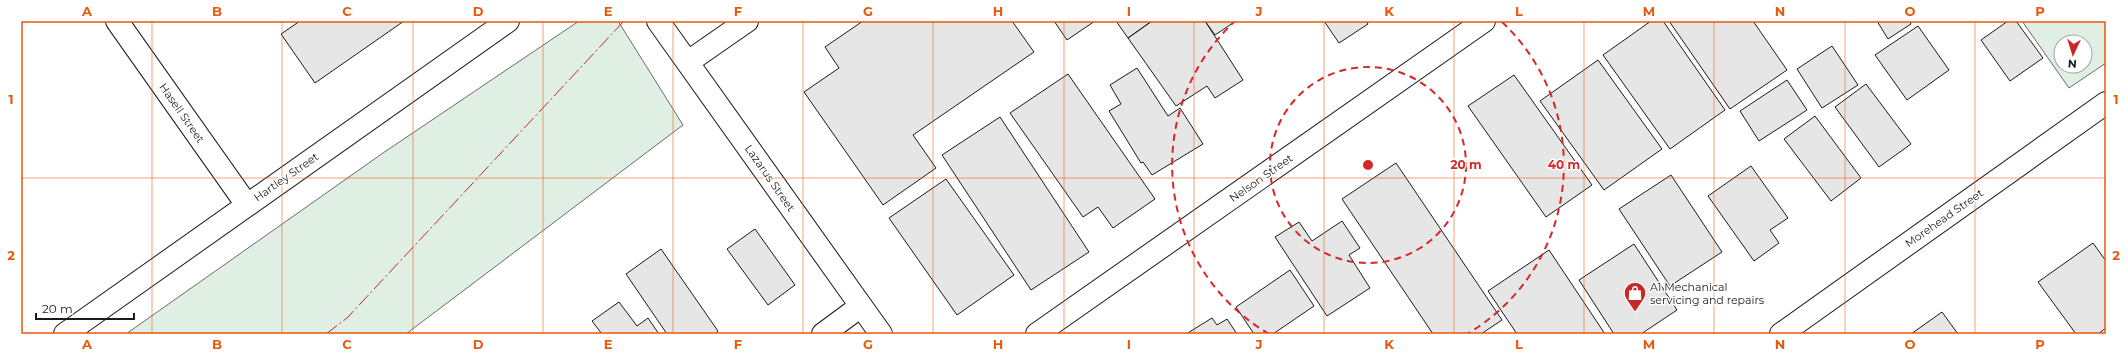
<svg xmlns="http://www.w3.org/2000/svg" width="2127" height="355" viewBox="0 0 2127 355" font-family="Montserrat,sans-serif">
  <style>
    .green { fill: #e0efe3; stroke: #6a6a6a; fill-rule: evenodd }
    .building { fill: #e6e6e6; stroke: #1a1a1a }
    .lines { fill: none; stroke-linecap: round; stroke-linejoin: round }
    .street-casing { stroke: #1a1a1a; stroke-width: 24 }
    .street { stroke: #fff; stroke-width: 22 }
    .power { stroke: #c62828; stroke-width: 1; stroke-dasharray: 14 3 2 3; stroke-linecap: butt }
    .grid { fill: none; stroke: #e8590c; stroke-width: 1; stroke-opacity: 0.55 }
    .ring { fill: none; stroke: #d62828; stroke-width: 2; stroke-dasharray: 7 5 }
    .labels { text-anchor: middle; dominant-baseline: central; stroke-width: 3; stroke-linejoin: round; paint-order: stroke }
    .street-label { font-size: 11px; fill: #1a1a1a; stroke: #fff }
    .poi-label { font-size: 11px; fill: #1a1a1a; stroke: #fff; text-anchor: start }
    .centre { fill: #d62828; stroke: #fff; stroke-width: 2 }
    .ring-label { font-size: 12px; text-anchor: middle; font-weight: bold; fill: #d62828; stroke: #fff; stroke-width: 3; stroke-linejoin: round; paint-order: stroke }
    .neatline { fill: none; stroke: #e8590c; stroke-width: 1.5 }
    .grid-label { font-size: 13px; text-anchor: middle; font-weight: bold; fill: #e8590c }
  </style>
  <rect width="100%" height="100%" fill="#fff"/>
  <path class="green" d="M579 21H618L683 125 406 334H126L383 153Z
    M2022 21H2106V63L2069 88ZM2061 42H2085V66H2061Z"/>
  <path class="building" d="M300 21H404L315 83 281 34Z
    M863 21H1012L1034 52 913 135 936 168 883 205 804 92 839 68 825 47Z
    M1054 21H1095L1067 40Z
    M1116 21H1152L1128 38Z
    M1152 21H1205L1243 80 1215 98 1207 86 1176 106 1128 38Z
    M1205 21H1236L1215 35Z
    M1324 21H1366L1368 24 1339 43Z
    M1651 21H1663L1725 110 1670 149 1603 55Z
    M1669 21H1753L1787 70 1730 109Z
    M1877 21H1910L1911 24 1888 39Z
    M2008 21H2016L2043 58 2010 81 1981 40Z
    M1918 26 1949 70 1907 100 1875 55Z
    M1832 46 1858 85 1822 108 1797 69Z
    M1598 60 1662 149 1604 190 1540 101Z
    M1137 68 1168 116 1180 108 1203 144 1152 175 1143 162 1141 163 1109 111 1121 104 1110 85Z
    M1068 74 1155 199 1113 228 1098 207 1083 217 1010 113Z
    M1514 75 1592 185 1546 217 1468 106Z
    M1787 80 1807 110 1759 141 1740 111Z
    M1866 84 1911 144 1879 167 1835 107Z
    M1815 116 1861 178 1831 201 1784 139Z
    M1000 117 1089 252 1031 290 942 155Z
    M1396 163 1502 320 1481 334H1433L1342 199Z
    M1751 166 1788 218 1770 230 1779 243 1754 261 1708 196Z
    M1671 175 1722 252 1670 286 1619 209Z
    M946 179 1014 275 957 315 889 218Z
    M1342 221 1360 248 1349 255 1370 288 1327 316 1275 237 1299 222 1312 241Z
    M755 229 795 285 768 305 727 249Z
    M2093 243 2106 261V328L2098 334H2076L2038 282Z
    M1634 244 1677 310 1641 334H1614L1579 280Z
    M661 249 718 331 715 334H667L626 274Z
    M1549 250 1605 334H1517L1488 291Z
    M1290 270 1314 306 1273 334H1254L1236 307Z
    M619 302 637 326 648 318 659 334H602L592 321Z
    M1942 312 1958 334H1911Z
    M1212 318 1217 325 1227 319 1237 334H1186Z"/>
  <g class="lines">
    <g class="street-casing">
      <path id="street" d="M117 21 247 205
        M658 21 881 334
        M688 62 747 21
        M65 334 508 21
        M823 334 861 306
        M1037 334 1484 21
        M1781 334 2106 103"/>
    </g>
    <use href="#street" class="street"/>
    <path class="power" d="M326 334 347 318 624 21"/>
  </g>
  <path class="grid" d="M152 21V334M282 21V334M413 21V334M543 21V334M673 21V334M803 21V334M933 21V334M1064 21V334M1194 21V334M1324 21V334M1454 21V334M1584 21V334M1714 21V334M1845 21V334M1975 21V334M21 178H2106"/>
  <g class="ring">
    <circle cx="1368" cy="165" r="98"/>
    <path d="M1269 334A196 196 0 0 1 1234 22M1502 22A196 196 0 0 1 1467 334"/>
  </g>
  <defs>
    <g id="shop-pin" transform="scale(1.15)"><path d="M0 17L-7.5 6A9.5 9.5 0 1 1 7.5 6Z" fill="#c62828" stroke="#fff"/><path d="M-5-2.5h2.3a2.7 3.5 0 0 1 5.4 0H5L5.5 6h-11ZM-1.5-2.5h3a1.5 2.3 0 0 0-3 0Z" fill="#fff"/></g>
  </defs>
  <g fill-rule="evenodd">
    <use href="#shop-pin" x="1635" y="293"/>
  </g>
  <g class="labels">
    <g class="street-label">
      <text transform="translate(182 113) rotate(55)">Hasell Street</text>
      <text transform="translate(286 177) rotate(-35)">Hartley Street</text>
      <text transform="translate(770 178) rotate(55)">Lazarus Street</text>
      <text transform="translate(1261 178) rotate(-35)">Nelson Street</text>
      <text transform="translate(1944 218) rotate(-35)">Morehead Street</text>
    </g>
    <g class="poi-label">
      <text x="1650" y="287">A1 Mechanical<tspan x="1650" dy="13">servicing and repairs</tspan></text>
    </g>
  </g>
  <circle cx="1368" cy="165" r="6" class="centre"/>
  <g class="ring-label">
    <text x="1466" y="169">20 m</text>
    <text x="1564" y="169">40 m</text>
  </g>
  <rect width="2127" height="355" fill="none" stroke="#ffffff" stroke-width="44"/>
  <g transform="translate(2073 54) rotate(184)"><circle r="19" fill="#ffffff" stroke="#a3a3a3"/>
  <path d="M0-3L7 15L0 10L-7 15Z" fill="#c62828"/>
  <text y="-6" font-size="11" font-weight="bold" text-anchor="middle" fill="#1a1a1a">N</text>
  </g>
  <path d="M36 313v6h98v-6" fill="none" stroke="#1a1a1a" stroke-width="2"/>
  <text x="42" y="313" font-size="12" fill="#1a1a1a" stroke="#ffffff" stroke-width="3" paint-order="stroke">20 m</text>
  <rect x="22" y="22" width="2083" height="311" class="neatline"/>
  <g class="grid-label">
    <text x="87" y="16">A</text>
    <text x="217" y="16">B</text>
    <text x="347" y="16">C</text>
    <text x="478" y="16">D</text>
    <text x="608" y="16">E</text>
    <text x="738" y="16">F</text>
    <text x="868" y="16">G</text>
    <text x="998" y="16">H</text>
    <text x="1129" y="16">I</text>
    <text x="1259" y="16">J</text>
    <text x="1389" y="16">K</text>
    <text x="1519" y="16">L</text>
    <text x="1649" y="16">M</text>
    <text x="1780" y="16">N</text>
    <text x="1910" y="16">O</text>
    <text x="2040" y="16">P</text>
    <text x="11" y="104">1</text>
    <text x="2116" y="104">1</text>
    <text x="11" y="260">2</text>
    <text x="2116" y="260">2</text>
    <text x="87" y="349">A</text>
    <text x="217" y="349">B</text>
    <text x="347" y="349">C</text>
    <text x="478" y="349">D</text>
    <text x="608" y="349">E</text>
    <text x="738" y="349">F</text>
    <text x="868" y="349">G</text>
    <text x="998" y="349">H</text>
    <text x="1129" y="349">I</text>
    <text x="1259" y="349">J</text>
    <text x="1389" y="349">K</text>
    <text x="1519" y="349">L</text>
    <text x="1649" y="349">M</text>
    <text x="1780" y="349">N</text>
    <text x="1910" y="349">O</text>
    <text x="2040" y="349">P</text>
  </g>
</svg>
